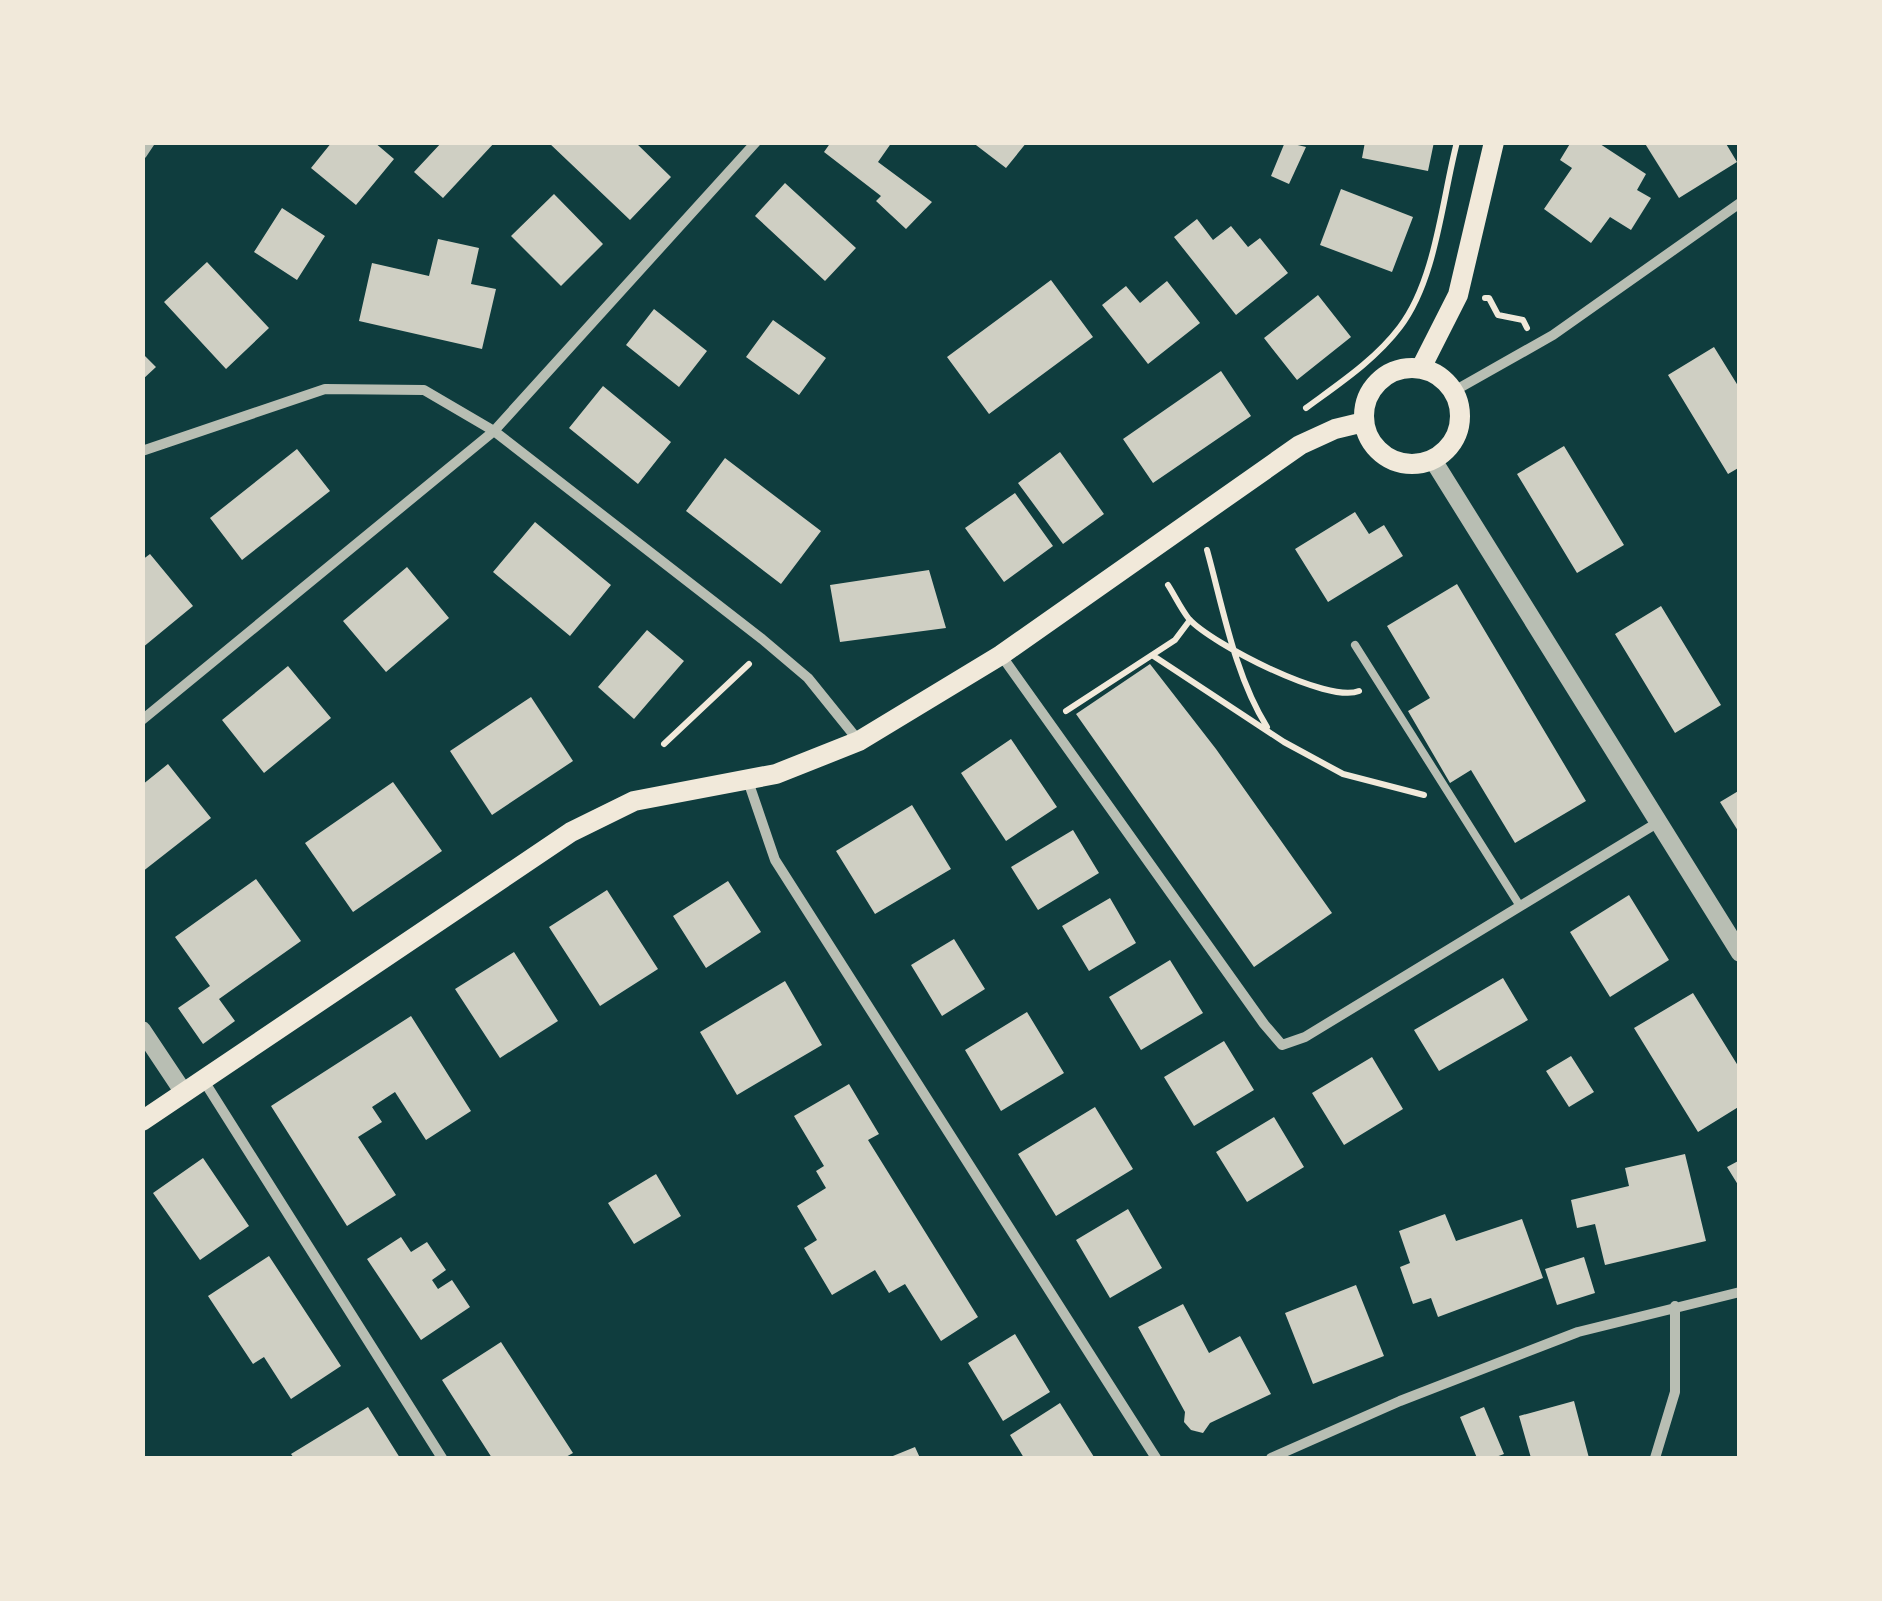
<svg xmlns="http://www.w3.org/2000/svg" width="1882" height="1601" viewBox="0 0 1882 1601" font-family="Quicksand,sans-serif">
  <style>
    .building { fill: #cfcfc3 }
    .lines { fill: none; stroke-linecap: round; stroke-linejoin: round }
    .path { stroke: #f1e9da; stroke-width: 6 }
    .service { stroke: #b8beb3; stroke-width: 8 }
    .minor { stroke: #b8beb3; stroke-width: 10 }
    .tertiary { stroke: #b8beb3; stroke-width: 18 }
    .secondary { stroke: #f1e9da; stroke-width: 20 }
  </style>
  <rect width="100%" height="100%" fill="#0f3d3e"/>
  <path class="building" d="M332 142H374L394 159 356 205 311 168Z
    M442 142H495L443 198 414 172Z
    M548 142H635L671 177 630 220Z
    M831 142H892L878 162 932 202 906 229 876 201 881 196 824 152Z
    M972 142H1027L1006 168Z
    M1285 142 1306 147 1289 184 1271 176Z
    M1365 142H1434L1428 171 1362 158Z
    M1571 142H1597L1646 174 1637 190 1651 198 1631 230 1610 217 1591 243 1544 209 1572 168 1560 160Z
    M1644 142H1725L1737 162 1679 198Z
    M785 183 856 248 825 281 755 216Z
    M1341 189 1413 217 1392 272 1320 245Z
    M554 194 603 244 561 286 511 236Z
    M282 208 325 236 297 280 254 252Z
    M1197 219 1213 240 1231 226 1248 247 1260 238 1288 273 1236 315 1174 237Z
    M438 239 479 248 471 284 496 289 482 349 359 321 372 263 429 276Z
    M207 262 269 328 226 369 164 302Z
    M1051 280 1093 337 989 414 947 357Z
    M1167 281 1200 323 1148 364 1102 305 1126 286 1140 303Z
    M1318 295 1351 337 1297 380 1264 338Z
    M654 309 707 351 679 387 626 345Z
    M773 320 826 358 799 395 746 357Z
    M1714 347 1740 389V467L1728 474 1668 375Z
    M142 353 156 367 142 380Z
    M1221 371 1251 416 1153 483 1123 439Z
    M603 386 671 442 638 484 569 428Z
    M1564 446 1624 545 1577 573 1517 474Z
    M297 449 330 491 242 560 210 518Z
    M1060 452 1104 514 1063 544 1018 483Z
    M725 458 821 531 781 584 686 511Z
    M1015 493 1053 546 1004 582 965 528Z
    M1355 512 1369 534 1384 525 1403 556 1328 602 1295 549Z
    M535 522 611 585 570 636 493 572Z
    M150 554 193 606 142 648V560Z
    M407 567 449 618 386 672 343 621Z
    M929 570 946 628 840 642 830 585Z
    M1457 584 1586 801 1515 843 1471 770 1450 783 1408 711 1430 698 1387 626Z
    M1661 606 1721 705 1675 733 1615 634Z
    M647 630 684 661 634 719 598 687Z
    M1150 664 1216 749 1332 913 1254 967 1076 714Z
    M288 666 331 718 264 773 222 720Z
    M531 697 573 761 492 815 450 751Z
    M1011 739 1057 807 1006 841 961 773Z
    M168 764 211 818 142 872V785Z
    M393 782 442 851 353 912 305 843Z
    M1740 790V834L1720 802Z
    M912 805 951 869 875 914 836 851Z
    M1073 830 1099 873 1038 910 1011 867Z
    M256 879 301 941 219 999 235 1021 203 1044 178 1008 210 986 175 937Z
    M728 881 761 932 706 968 673 916Z
    M607 890 658 969 600 1006 549 927Z
    M1629 895 1669 960 1610 997 1570 932Z
    M1110 898 1136 943 1089 971 1062 926Z
    M954 939 985 989 942 1016 911 965Z
    M514 952 558 1021 500 1058 455 989Z
    M1170 960 1203 1013 1141 1050 1109 997Z
    M1503 978 1528 1020 1439 1071 1414 1030Z
    M785 981 822 1045 737 1095 700 1032Z
    M1693 993 1740 1069V1106L1698 1132 1634 1028Z
    M1027 1012 1064 1073 1001 1111 965 1050Z
    M411 1016 471 1111 426 1140 395 1092 372 1107 382 1122 358 1137 396 1195 347 1226 271 1106Z
    M1224 1041 1254 1090 1194 1126 1164 1077Z
    M1571 1056 1594 1092 1569 1107 1546 1071Z
    M1372 1057 1403 1109 1344 1145 1312 1093Z
    M849 1084 879 1134 868 1140 978 1317 941 1341 905 1284 889 1293 875 1270 832 1295 804 1248 817 1240 797 1206 826 1188 816 1171 824 1166 794 1116Z
    M1095 1107 1133 1169 1056 1216 1018 1154Z
    M1274 1117 1304 1167 1247 1202 1216 1152Z
    M1685 1154 1706 1241 1605 1265 1595 1224 1577 1228 1571 1200 1629 1186 1625 1168Z
    M203 1158 249 1226 200 1260 153 1193Z
    M1740 1160V1188L1727 1167Z
    M656 1174 681 1216 634 1244 608 1203Z
    M1128 1209 1162 1268 1110 1298 1076 1240Z
    M1445 1214 1456 1241 1522 1219 1543 1278 1438 1317 1431 1298 1413 1304 1400 1267 1410 1263 1399 1231Z
    M401 1237 411 1252 427 1242 446 1270 432 1280 438 1289 452 1280 470 1307 421 1340 367 1259Z
    M269 1256 341 1366 291 1399 264 1357 253 1364 208 1296Z
    M1584 1257 1595 1293 1557 1305 1545 1269Z
    M1356 1285 1384 1356 1313 1384 1285 1313Z
    M1183 1304 1209 1353 1240 1336 1271 1394 1210 1423 1203 1433 1191 1430 1184 1422 1185 1412 1138 1327Z
    M1015 1334 1050 1392 1003 1421 968 1363Z
    M501 1342 573 1453 564 1458H492L442 1380Z
    M1574 1401 1589 1458H1531L1519 1416Z
    M1060 1403 1094 1457 1024 1458 1010 1435Z
    M368 1407 400 1458H294L291 1454Z
    M1484 1407 1504 1454 1493 1458H1477L1460 1417Z
    M915 1447 920 1458H888Z"/>
  <g class="lines">
    <path class="path" d="M1485 298H1489L1498 315 1523 320 1527 328
      M1306 408C1340 383 1375 360 1400 327 1436 280 1442 199 1457 142
      M1207 550C1223 608 1235 676 1267 727
      M1168 585C1175 596 1181 609 1189 619 1212 644 1328 704 1359 691
      M1152 655 1175 640 1190 620
      M1066 711 1152 655 1284 742 1343 774 1424 795
      M664 744 749 664"/>
    <path class="service" d="M1355 645 1520 906"/>
    <path class="minor" d="M142 154 150 142
      M1454 391 1553 335 1740 203
      M142 451 325 389 424 390 494 431 762 639 808 678 858 740
      M1001 655 1264 1024 1282 1045 1305 1037 1657 823
      M142 720 494 431 756 142
      M748 781 775 860 1156 1458
      M204 1081 442 1458
      M1271 1458 1400 1401 1578 1332 1740 1292
      M1655 1458 1675 1392V1306"/>
    <path class="tertiary" d="M1433 460 1740 953
      M142 1030 184 1093"/>
    <path class="secondary" d="M1364 416a48 48 0 1 1 96 0a48 48 0 1 1-96 0Z
      M1421 368 1458 295 1494 142
      M142 1121 571 832 634 801 776 774 859 741 1001 655 1300 445 1335 429 1364 422"/>
  </g>
  <rect width="1882" height="1601" fill="none" stroke="#f1e9da" stroke-width="290"/>
</svg>
